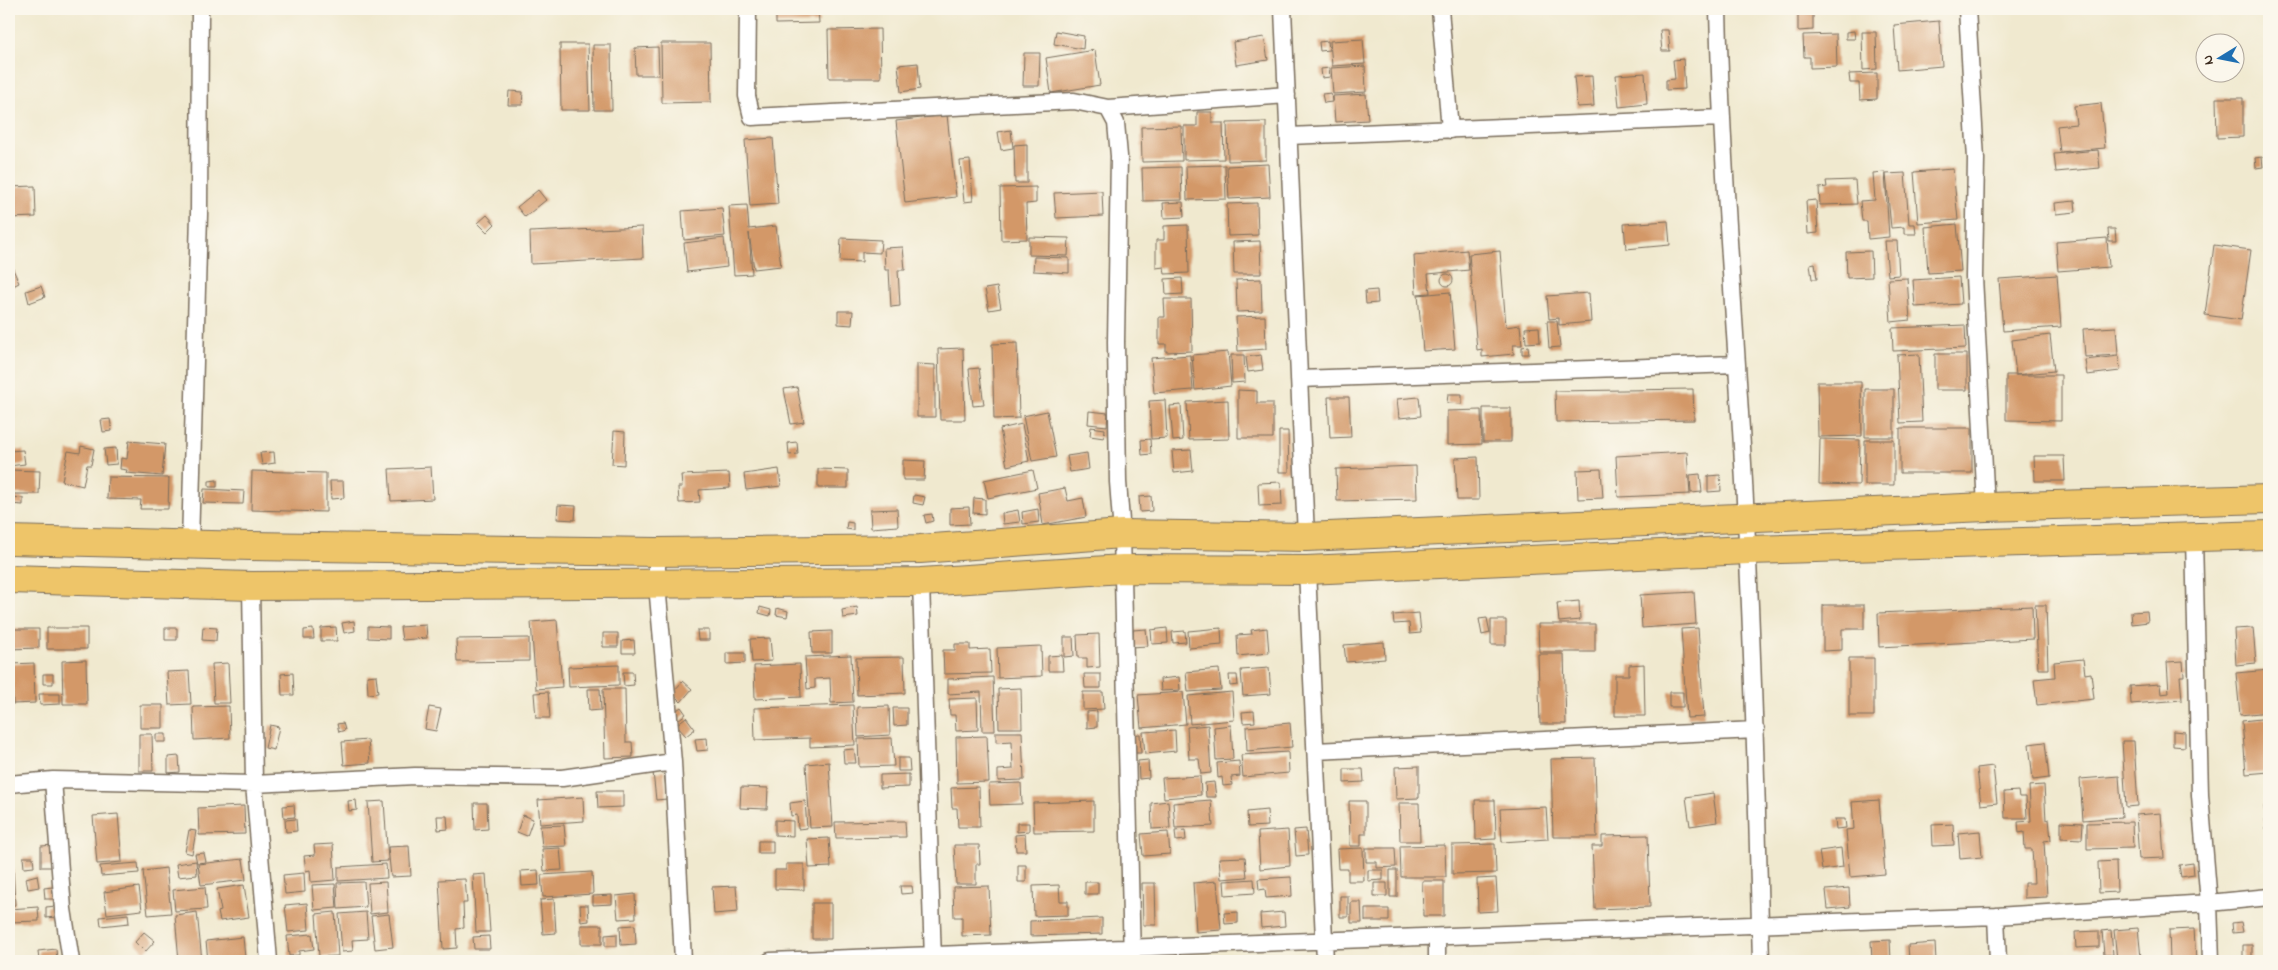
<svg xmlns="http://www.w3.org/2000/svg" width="2278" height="970" viewBox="0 0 2278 970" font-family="'Indie Flower',sans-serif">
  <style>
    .building { fill: #d39868 }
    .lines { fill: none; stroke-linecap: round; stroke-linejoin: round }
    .street-casing { stroke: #7a6d5c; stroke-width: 19 }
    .highway-casing { stroke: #7a6d5c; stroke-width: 30 }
    .street { stroke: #fff; stroke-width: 16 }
    .highway { stroke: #eec569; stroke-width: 28 }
  </style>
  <rect width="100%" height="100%" fill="#fbf7ec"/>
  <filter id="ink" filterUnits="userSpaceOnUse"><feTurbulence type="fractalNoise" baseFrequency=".02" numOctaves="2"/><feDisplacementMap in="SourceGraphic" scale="10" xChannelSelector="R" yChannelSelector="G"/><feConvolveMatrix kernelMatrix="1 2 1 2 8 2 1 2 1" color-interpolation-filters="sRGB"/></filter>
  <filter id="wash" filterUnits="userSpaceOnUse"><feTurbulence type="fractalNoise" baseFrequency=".0096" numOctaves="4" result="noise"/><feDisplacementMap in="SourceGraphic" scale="20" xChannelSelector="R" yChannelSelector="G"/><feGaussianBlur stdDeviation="1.12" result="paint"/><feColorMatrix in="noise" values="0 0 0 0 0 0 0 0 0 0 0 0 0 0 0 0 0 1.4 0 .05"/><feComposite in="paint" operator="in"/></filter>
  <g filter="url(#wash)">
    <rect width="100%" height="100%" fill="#f0e9cf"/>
    <g id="blocks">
      <path class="building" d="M776 9H818L819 23 776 24Z
        M1798 9H1813V30L1798 31Z
        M1939 21 1942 66 1897 70 1894 25Z
        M880 29 881 78H829L828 30Z
        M1660 30H1668L1670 51H1662Z
        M1056 31 1084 36 1083 49 1054 44Z
        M1854 31 1855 39H1846V32Z
        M1862 32H1876L1877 69 1863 70Z
        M1836 34 1837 67 1810 68V57H1804L1803 35Z
        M1264 37 1268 60 1236 65 1233 42Z
        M1363 39 1365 64 1332 66 1330 41Z
        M1328 41 1329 50 1320 51 1319 42Z
        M661 43H710L711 102 662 103Z
        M560 44H588L590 110H561Z
        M593 45H611L612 110H594Z
        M658 47 659 75H636L635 48Z
        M1095 50 1100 85 1051 93 1046 58Z
        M1024 53H1040L1039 86H1023Z
        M1683 59 1685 89 1666 90V80L1675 79 1673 60Z
        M918 63 920 89 901 92 898 65Z
        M1365 66 1366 92 1333 94 1331 68Z
        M1329 68 1330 77 1322 78 1321 69Z
        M1645 73 1647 104 1619 107 1616 75Z
        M1877 73V99L1860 100 1859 83H1850L1849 74Z
        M1592 76 1594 106 1577 107 1574 77Z
        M509 91 523 92 522 105H508Z
        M1331 93 1332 102 1324 103 1322 94Z
        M1366 94 1368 120 1335 122 1333 96Z
        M2216 98H2243V137L2217 138Z
        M2101 103 2105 148 2060 152 2057 126 2076 124 2074 106Z
        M1197 112H1212V123H1223L1224 159 1184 160V126H1197Z
        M947 115 956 197 905 203 896 121Z
        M1266 122V160L1228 161 1227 123Z
        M1181 126 1182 161 1142 162 1141 127Z
        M1011 130 1013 148 1001 150 998 132Z
        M773 138 778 204 750 206 745 140Z
        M1027 144V183H1015L1014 145Z
        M2098 150 2100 168 2056 172 2054 154Z
        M2262 157 2263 167 2256 168 2255 158Z
        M970 160 973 201 964 202 960 161Z
        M1268 164 1270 197 1229 199 1227 166Z
        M1225 165 1226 199 1187 200 1186 166Z
        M1181 167 1182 200 1143 201 1142 168Z
        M1953 169 1958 220 1918 223 1914 172Z
        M1885 172 1889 237 1868 239 1867 221H1862L1860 201 1875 200 1873 173Z
        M1905 173 1909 224H1915L1916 234H1904V227L1891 228 1886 174Z
        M1855 180 1857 204 1820 205 1819 188 1827 187 1826 181Z
        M35 186 36 217 9 218V187Z
        M1036 187V203L1026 204 1027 239 1001 240 1000 188Z
        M538 190 546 200 525 217 517 207Z
        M1102 191 1103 216 1056 218 1054 193Z
        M1816 200 1818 233 1808 234 1806 201Z
        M2075 201 2076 212 2056 214 2055 203Z
        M1183 202 1184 217 1164 218 1163 203Z
        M1257 203 1258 235 1228 236 1227 204Z
        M747 205 749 229 776 226 781 266 754 269 749 233 752 274 734 275 729 206Z
        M722 208 725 236 684 240 682 211Z
        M487 215 495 224 487 232 478 223Z
        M1668 221 1670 245 1626 249 1624 224Z
        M1957 224 1961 271 1928 273 1925 227Z
        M1188 225 1189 273 1165 274 1164 267 1156 268V240H1164V226Z
        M642 227 643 258 531 264 530 232Z
        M2108 229H2115L2116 241H2109Z
        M1029 237 1069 238 1068 256 1029 255Z
        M724 238 727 267 687 272 684 243Z
        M841 238 881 240 880 253 862 252V262L840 261Z
        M2107 238 2109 267 2058 271 2056 242Z
        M1260 241 1261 274H1234L1233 242Z
        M1885 241H1897L1899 275 1888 276Z
        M2214 245 2251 250 2241 320 2205 315Z
        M903 247 905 270H898L900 306 891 307 889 270H885L884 248Z
        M1467 250 1469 270 1428 274 1430 293 1416 294 1414 255Z
        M1500 251 1506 327 1520 325 1522 345H1513L1514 354 1482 357V349L1477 350 1469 254Z
        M1871 251 1872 277 1847 278 1846 252Z
        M1034 257 1069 258V273L1033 271Z
        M9 260 19 283 9 288Z
        M1815 263 1817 279H1812L1810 264Z
        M1441 280a6 6 0 1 1 12 0a6 6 0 1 1-12 0Z
        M2057 275 2061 327 2003 331 1999 279Z
        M1959 277 1961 304 1915 307 1913 280Z
        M1182 278 1183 294 1166 295 1165 279Z
        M1907 278 1910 320 1891 322 1888 279Z
        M1261 279 1262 311 1237 312 1236 280Z
        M41 286 45 297 29 303 26 291Z
        M997 287 1001 308 989 310 985 289Z
        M1377 290 1378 303 1366 304 1365 291Z
        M1450 292 1455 349 1423 351 1418 295Z
        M1589 293 1591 322 1559 325V318L1549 319 1547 296Z
        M1164 299H1191L1192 351 1166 352V344H1159V317H1165Z
        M838 311H853L852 325 838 324Z
        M1265 316 1266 349 1238 351 1236 317Z
        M1547 321H1557L1560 347 1549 348Z
        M1965 325 1966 348 1893 351 1892 328Z
        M1539 327 1540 342 1526 343 1525 328Z
        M2116 327 2118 355 2085 357 2083 329Z
        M2050 335 2054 371 2016 375 2012 340Z
        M1017 343 1019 418 994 419 992 344Z
        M1528 346 1529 354H1522V347Z
        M963 348 965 420H940L938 349Z
        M1228 352 1231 386 1195 390 1192 355Z
        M1919 354 1922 422 1900 423 1897 355Z
        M1935 354H1967V390H1935Z
        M1190 355 1193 390 1154 393 1151 358Z
        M1231 355H1244L1245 382 1232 383Z
        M1261 355 1263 370 1248 372 1246 357Z
        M2119 356 2120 371 2087 375 2085 360Z
        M917 364 935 365V417H917Z
        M979 368 984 405 973 406 969 369Z
        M2006 375H2061V421L2006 420Z
        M1817 382H1861L1862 436 1818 437Z
        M797 387 804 422 791 424 784 389Z
        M1693 389 1694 420 1556 422 1555 391Z
        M1865 389H1894V437H1865Z
        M1238 390 1257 391V403H1273V438H1238Z
        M1448 394H1462V404L1447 403Z
        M1328 397H1349L1351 437 1330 438Z
        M1419 397 1421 416 1399 418 1397 399Z
        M1165 400 1167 438 1151 439 1149 401Z
        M1228 400 1229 439 1189 440 1187 402Z
        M1181 405 1183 440 1173 441 1170 406Z
        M1483 408H1511V442H1483Z
        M1481 410 1482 444 1447 445V411Z
        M1047 411 1056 457 1032 461 1023 416Z
        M1089 411 1108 413 1107 426 1088 424Z
        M110 419 112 431 103 432 101 420Z
        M1022 424 1029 461 1007 466 1000 429Z
        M1091 427 1105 429 1104 438 1090 436Z
        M1900 428H1972V473H1900Z
        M614 431 625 432 624 465 612 464Z
        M1279 431H1288L1289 472H1279Z
        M1150 439 1151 454 1142 455 1141 440Z
        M1820 439 1860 440 1859 485 1819 484Z
        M1865 440H1894V485H1865Z
        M129 441 165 444 162 476 126 473 127 470 120 469 121 458 127 459Z
        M797 442 798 454 789 455 788 443Z
        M81 446 94 449 91 465H87L83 486 62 481 68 451 80 453Z
        M116 448 117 464 106 465 104 449Z
        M23 450 25 464 9 466V451Z
        M1191 450 1193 471 1174 473 1172 451Z
        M274 452 275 463 262 465 260 453Z
        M1687 452 1690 494 1618 497 1616 456Z
        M1087 453 1089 469 1070 472 1067 456Z
        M2034 456H2064L2065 481H2035Z
        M1478 457 1479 500H1457L1455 458Z
        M903 460 925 461 924 480H903Z
        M1416 466 1417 499 1337 501 1336 469Z
        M431 467 433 499 391 501 389 469Z
        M779 469 781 486 746 490 744 474Z
        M818 469 848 470V488H818Z
        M1601 469 1603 498 1578 499 1577 470Z
        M9 470 40 471 39 494H9Z
        M1033 470 1037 488 988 498 984 480Z
        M252 471 326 473V512L251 510Z
        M729 473 730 488 699 490 700 502 679 503 678 487H682L681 475Z
        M1700 474 1702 492 1691 493 1690 475Z
        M1720 475 1721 491 1708 492V476Z
        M108 477 169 478 168 509H140L141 500 107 499Z
        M217 480V487H209V481Z
        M330 481H343L344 498 331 499Z
        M1281 482 1282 505 1259 506 1258 483Z
        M1065 488 1068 501 1083 498 1086 517 1043 525 1038 493Z
        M204 489 244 491 243 504 203 503Z
        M914 495 925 497 923 505 913 503Z
        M1151 496 1152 511 1140 512 1139 497Z
        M10 497 23 498V505L10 504Z
        M974 498 985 499V514L973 513Z
        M558 505 576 506 575 520 557 519Z
        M969 507 970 524 950 525V508Z
        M897 509 898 526 871 528 870 510Z
        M1038 509 1039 522 1023 524 1022 512Z
        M1018 510 1020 522 1003 524 1002 513Z
        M932 514 933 521 926 523 924 515Z
        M847 522 853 523V530L846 529Z
        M1694 592 1696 624 1642 628 1640 595Z
        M1579 601 1580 620 1559 622 1557 603Z
        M1823 605H1864V629H1842V650L1823 651Z
        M2035 605H2046L2048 669H2038Z
        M2032 606 2033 639 1879 647 1878 613Z
        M760 607 771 610 770 616 759 613Z
        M857 607 858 616 843 618 842 610Z
        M777 608 788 611 787 617 776 615Z
        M2147 611 2148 622 2132 624 2131 612Z
        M1419 613 1421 633 1410 634 1409 623 1394 624 1393 615Z
        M1487 618 1490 633 1482 635 1479 619Z
        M557 620 562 687 536 689 531 622Z
        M1491 620H1506V645H1491Z
        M354 621 355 631 344 633 342 623Z
        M1538 624H1595V652H1539Z
        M426 625 427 638 402 640 400 627Z
        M368 626 389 627V639L368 638Z
        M203 627 217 628 216 641 202 640Z
        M336 627 337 641H321V628Z
        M47 628H87V649H47Z
        M165 628H177V640H165Z
        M1167 628 1168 643 1152 644 1151 630Z
        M1221 628 1222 645 1189 648 1188 631Z
        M1267 628 1269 653 1238 656 1237 635 1252 634 1251 630Z
        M1698 628 1704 717 1687 718 1681 629Z
        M2253 628 2256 663 2236 665 2234 629Z
        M9 629H39V648L9 649Z
        M313 629 314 639H304V630Z
        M1146 629 1148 646 1130 647 1129 636H1133V630Z
        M697 630H709V640H698Z
        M832 631V653H812L811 632Z
        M1185 631 1186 642 1173 643 1172 632Z
        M603 633H618V647H603Z
        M1099 634 1100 667 1087 668V658H1078L1077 635Z
        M1064 637H1073L1074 656 1064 657Z
        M529 638V661L457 662 456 639Z
        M770 638 772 661 752 662 750 639Z
        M634 640 635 653H622V641Z
        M1384 642 1385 659 1346 662 1344 645Z
        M955 644H970V650L990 649 991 673 944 674 943 650H955Z
        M1041 646 1042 676 998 678 997 648Z
        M726 653H745V663L726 664Z
        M1538 654H1564L1566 724H1540Z
        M851 655 853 702 831 703 830 678 815 679V688L807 689 805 657Z
        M1062 655 1063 671H1048V656Z
        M904 657 905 693 857 695 856 658Z
        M1849 658H1874V716H1849Z
        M2083 659 2085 674 2091 673 2094 699 2037 705 2034 679 2055 677 2054 662Z
        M86 660 87 704H63L62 661Z
        M2183 661 2184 676H2180L2182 700 2131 704 2130 686 2160 684 2161 694 2169 693 2167 662Z
        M34 663 35 703 13 704 12 664Z
        M228 663 230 703H214L212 664Z
        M800 664 801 697 755 699 754 666Z
        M1644 664 1645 716H1615V675H1629V665Z
        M619 665V685L569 687 568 667Z
        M1269 668 1271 694 1243 696 1241 670Z
        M1219 669 1221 690 1188 692 1186 672Z
        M2269 670V712L2240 715 2236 673Z
        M189 671 191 704 169 705 167 672Z
        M623 672H633L634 685 624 686Z
        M293 673 294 695H282L281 674Z
        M43 674H53V684H43Z
        M1084 674H1101V688H1085Z
        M376 675 378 693 368 694 367 676Z
        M1229 675H1237L1238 685 1230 686Z
        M993 677 995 731H982L981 692 948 694V679Z
        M1179 677 1180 690 1161 691 1160 679Z
        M683 681 692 689 681 702 672 693Z
        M1021 688 1022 728H999L998 689Z
        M588 689H600L601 710 589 711Z
        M603 689H625L626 742H632L633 757 605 758Z
        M548 692 550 718H536L534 693Z
        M1083 692H1103L1104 709 1083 710Z
        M1183 692 1186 724 1141 728 1138 695Z
        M1232 692 1234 720 1190 724 1188 696Z
        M1669 692H1683V707H1669Z
        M39 694H60V704L40 705Z
        M977 698 978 730 956 731 955 715H950L949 699Z
        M140 705H163V728H140Z
        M853 705 855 745 810 747V738L755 740 754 708Z
        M229 706 230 738 194 740 193 707Z
        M889 706 890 735 858 737 857 707Z
        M429 707 441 709 436 731 425 729Z
        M681 707 686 714 675 722 670 715Z
        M893 708H907V725L894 726Z
        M1097 711V727L1087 728V712Z
        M1254 711 1255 722 1243 723 1242 712Z
        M686 717 695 729 686 736 676 725Z
        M2269 718V772L2246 774 2242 721Z
        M343 723 345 730 339 732 337 724Z
        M1290 723 1292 747 1247 751 1246 727Z
        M270 725 279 727 274 750 265 748Z
        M1208 725 1211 773 1201 774 1199 759H1189L1187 727Z
        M1231 725 1233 759 1216 760 1214 727Z
        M1175 730 1176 751 1145 754 1143 732Z
        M2173 731 2185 732V747L2173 746Z
        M996 732H1022L1024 780 998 781V770L1013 769 1012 741 996 742Z
        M139 734H152L153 771H139Z
        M156 734H166V742H156Z
        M1140 734 1141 753H1132L1131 735Z
        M987 736 989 782 957 783 956 737Z
        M707 738 708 750 697 751 695 739Z
        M892 738 894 766 859 767 858 739Z
        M368 740 370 763 344 765 342 742Z
        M2122 741H2134L2138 806 2126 807Z
        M2045 742 2049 778 2033 780 2029 744Z
        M854 749 856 763H844L843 750Z
        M1288 752 1289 773 1243 777 1241 755Z
        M179 756 180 772 168 773V757Z
        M898 758H909L910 771H898Z
        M1595 758 1597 837H1553L1551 759Z
        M1148 760 1149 778 1139 779 1138 761Z
        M1239 761 1240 776 1231 777 1232 785 1223 786 1222 777 1218 778 1217 763Z
        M829 762 833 827 810 828 806 764Z
        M1419 766V798L1396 799 1395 767Z
        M1993 766 1997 803 1981 805 1977 768Z
        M1344 769H1363L1364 782 1344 783Z
        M664 771 667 799 656 800 653 772Z
        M909 774V787L880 788V775Z
        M1200 776 1201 795 1164 798 1162 778Z
        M2119 776 2122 817 2083 820 2080 779Z
        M1214 782 1216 797H1206L1205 783Z
        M1021 783 1022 804 990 805 989 784Z
        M2044 785 2046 820 2049 819 2051 840 2044 841 2047 897 2024 898V883H2034L2032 849H2025L2024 832 2019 833 2018 822 2031 821 2029 786Z
        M741 787 768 788 767 809 740 808Z
        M979 787 980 827H958L957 808H952L951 788Z
        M597 791H623V807L598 808Z
        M2018 791 2019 797H2026L2027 818H2005L2004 792Z
        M1713 793 1717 822 1690 826 1686 797Z
        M583 797 584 821 540 824 538 800Z
        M356 800 357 810 349 811 348 801Z
        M1211 800 1213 826 1175 828 1173 803Z
        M1475 800H1495L1496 839 1476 840Z
        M1879 800 1885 874 1850 877 1846 830 1854 829 1852 802Z
        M384 801 388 861 372 862 368 802Z
        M805 801 807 828 798 829 797 815 791 816 790 803Z
        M1094 801V831L1034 832 1033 803Z
        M1168 801 1170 828 1152 829 1151 803Z
        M1349 801H1366V834H1361V846H1350Z
        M474 803H487L488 829 475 830Z
        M1399 803H1419L1420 841H1400Z
        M294 805 295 817 284 818 283 806Z
        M2269 805V828L2266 829 2264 806Z
        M244 806 245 834 199 835 198 808Z
        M1546 807 1548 839 1502 842 1500 809Z
        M1267 810 1268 826 1248 827 1247 812Z
        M2161 813 2164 858 2139 859 2136 815Z
        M118 814 122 862 97 864 93 816Z
        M523 815 533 819 527 836 517 832Z
        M437 816H447L448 829 438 830Z
        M296 819 297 831 286 832 285 820Z
        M1835 819H1845L1846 828 1836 829Z
        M775 820 793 821V836L775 835Z
        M905 821 906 837 836 838 835 822Z
        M2061 822 2083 823 2082 839 2061 838Z
        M2132 822 2133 848 2087 849V823Z
        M1017 823H1029V831L1017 832Z
        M1953 824 1954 845 1933 846 1932 825Z
        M564 825 566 846 542 847 540 826Z
        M1306 829 1308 855 1296 856 1294 830Z
        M189 830 196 831 192 854 185 852Z
        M1185 830 1186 840 1176 841 1175 831Z
        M1288 830 1290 866 1260 869 1258 832Z
        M1980 831 1982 857 1960 859 1958 833Z
        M1168 832 1170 854 1143 856 1141 834Z
        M1025 834 1026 851H1016L1015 835Z
        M1648 835 1650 907 1595 909 1592 846H1602V836Z
        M829 838 831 867 809 868 807 839Z
        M758 841H773V853H758Z
        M333 844 335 880 311 882 310 870 306 871 304 856 315 855 314 845Z
        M1495 844 1496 873 1452 874V845Z
        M55 845V867H41V846Z
        M954 845H979L980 864H976V884H956Z
        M1445 845 1446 877H1401L1400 846Z
        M409 846 411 876 391 877 388 847Z
        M560 848 562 870 544 871 542 849Z
        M1363 848 1364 881H1348V869H1338L1337 849Z
        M1366 848H1395L1396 867 1377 868V862H1366Z
        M1841 848 1843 867 1822 870 1819 851Z
        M204 853 206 862 197 863 195 854Z
        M23 857H33L34 867 24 868Z
        M1245 857 1247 877 1221 879 1219 858Z
        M243 859 246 880 201 885 198 864Z
        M196 861 197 875 178 877 176 864Z
        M2116 861 2117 892 2099 893 2098 862Z
        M138 863 139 873 101 876 100 866Z
        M2193 863 2194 875 2181 877 2179 865Z
        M386 864 387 878 338 881V867Z
        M786 864H804V890L775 889V870H786Z
        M1018 865H1026V882H1018Z
        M9 868H13L15 905 9 906Z
        M166 868 171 913 148 915 143 871Z
        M538 870 539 885 522 886 521 871Z
        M1368 870H1383V880L1368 881Z
        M1390 870H1397V897H1390Z
        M592 872 593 894 543 897 541 875Z
        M304 873 305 892 285 894 283 875Z
        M486 874 490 932H476L473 875Z
        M37 875 39 887 28 889 26 878Z
        M1291 877 1292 896 1266 898 1265 889 1259 890 1258 879Z
        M1496 878 1498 911 1478 912 1477 879Z
        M465 879 467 903H463L464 928 456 929 457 948 443 949 439 880Z
        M1254 879 1255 893 1225 895 1224 881Z
        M1217 881 1221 930 1196 932 1193 883Z
        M1422 881H1444V916H1423Z
        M364 882 366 907 338 909 337 883Z
        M386 882 388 912 370 914 368 883Z
        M1085 882H1098V894H1085Z
        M1142 883H1155L1156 925H1143Z
        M1374 883H1387V896H1374Z
        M335 884 337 908 314 910 312 885Z
        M244 885 249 917 220 921 218 912 221 911 217 889Z
        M1059 885 1060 901H1068V915L1034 916 1033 886Z
        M736 886 738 912 714 914 712 887Z
        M900 886H912L913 893 901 894Z
        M989 886 991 935 962 936V917H954L953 887Z
        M53 887 54 899H45L44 888Z
        M139 887 142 910 107 914 104 892Z
        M205 887 207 909 175 911 173 890Z
        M1849 888 1850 907 1828 909 1826 890Z
        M635 894 636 918 618 919 616 896Z
        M612 895V904L593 905V896Z
        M1340 896H1348V917H1340Z
        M554 899 556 933 543 934 540 900Z
        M1351 902H1361L1362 923H1351Z
        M307 903 309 930 288 932 285 905Z
        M812 903H831V939H812Z
        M580 905H588L589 921 581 922Z
        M56 906V917L46 918V907Z
        M38 907 39 921 9 922V909Z
        M1365 909H1389V921H1365Z
        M197 912 202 961H179L175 915Z
        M335 912 338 956 319 957 316 914Z
        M366 912 368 939 352 940 353 951 342 952 339 914Z
        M1238 912V923L1225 924 1224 913Z
        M1284 912 1285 926 1261 928 1260 914Z
        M128 914 129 923 101 926 100 917Z
        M389 914 393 947 375 949 371 916Z
        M1102 918V934L1030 936V921Z
        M2241 922 2243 932 2233 933 2232 923Z
        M581 925H602V944H581Z
        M635 925 636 944 621 945 620 926Z
        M2138 928 2141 958 2117 960 2114 930Z
        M2194 929 2196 961H2170L2169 930Z
        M2111 930 2113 955H2104L2102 931Z
        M2099 931V947L2076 948 2075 932Z
        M144 932 155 941 145 952 135 942Z
        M312 934 314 949 299 951V955L289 956 287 936Z
        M617 934V946H605V935Z
        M489 936 490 949H474L473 937Z
        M243 937 245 958 208 961 206 941Z
        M1890 940 1891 961H1872L1871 941Z
        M1935 943 1936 961H1909L1908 945Z
        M2243 945H2252V960L2243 959Z
        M56 949 57 961H39L38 951Z"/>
    </g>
  </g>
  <g filter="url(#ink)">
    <use href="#blocks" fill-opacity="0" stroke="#7a6d5c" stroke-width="1"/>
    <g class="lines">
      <g class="street-casing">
        <path id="street" d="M748 9 747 96 752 117 1074 101 1108 108 1287 95
          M1283 9 1306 537
          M1440 9 1450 130
          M1718 9C1722 180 1738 350 1746 521 1754 668 1757 814 1761 961
          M1967 9 1976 159 1974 277 1986 507
          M1108 108 1116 123 1119 156 1116 342 1118 482 1122 534 1132 961
          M1289 136 1721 118
          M1299 379 1736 364
          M2194 538 2200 795 2209 903 2211 961
          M190 545 199 214 200 9
          M657 552V585L673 762 683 961
          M1307 570 1325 961
          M921 582 933 961
          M251 586 254 784 269 961
          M1315 751 1756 730
          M53 780 63 909 71 961
          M9 784 53 780 254 784 415 776 562 778 673 762
          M1996 916 1998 961
          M1437 938V961
          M770 961 1996 916 2209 903 2269 897"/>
      </g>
      <g class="highway-casing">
        <path id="highway" d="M9 540 251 546 657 552 920 549 1122 534 1306 537 1986 507 2269 499
          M9 579 251 586 921 582 1123 569 1307 570 1748 550 2269 535"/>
      </g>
      <use href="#street" class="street"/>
      <use href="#highway" class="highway"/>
    </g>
  </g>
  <rect width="2278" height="970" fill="none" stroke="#fbf7ec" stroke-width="30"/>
  <g transform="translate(2220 58) rotate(260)"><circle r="24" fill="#fbf7ec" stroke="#aea59a"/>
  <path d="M0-4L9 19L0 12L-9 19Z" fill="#1f6fb2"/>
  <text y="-8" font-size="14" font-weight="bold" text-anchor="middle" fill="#3b2a1e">N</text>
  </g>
</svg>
